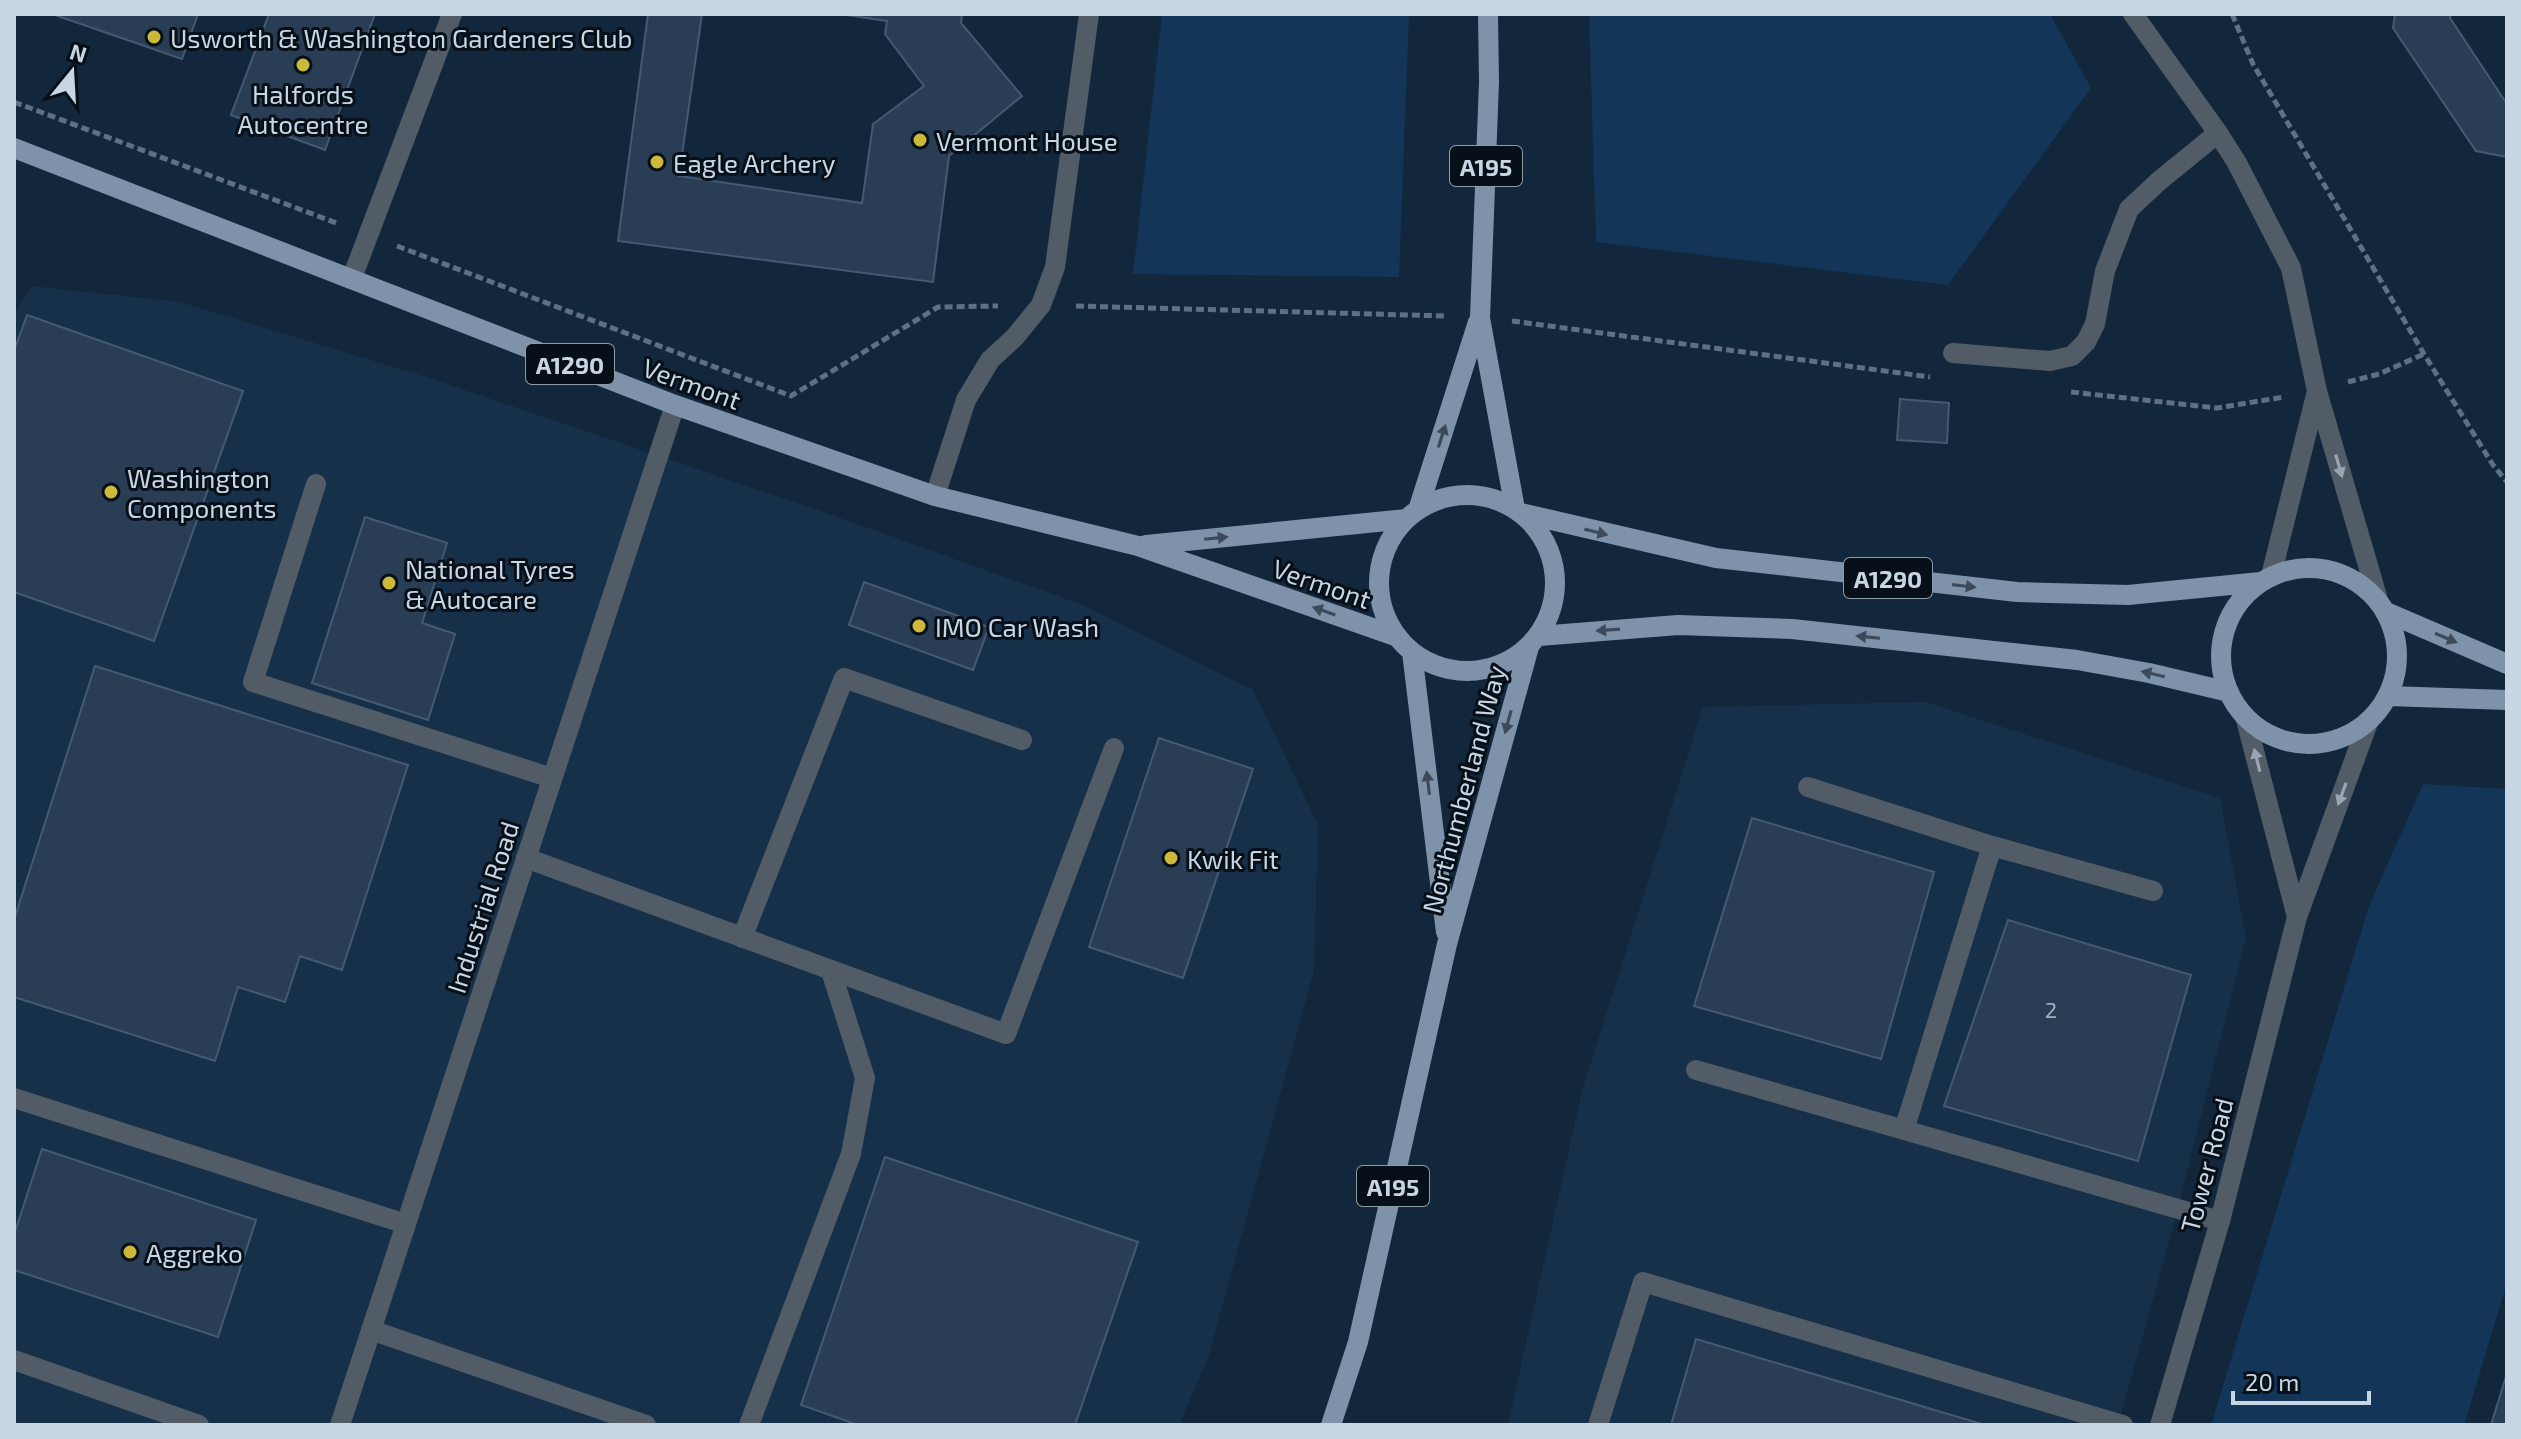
<svg xmlns="http://www.w3.org/2000/svg" width="2521" height="1439" viewBox="0 0 2521 1439" font-family="'Exo 2',sans-serif">
  <style>
    .built { fill: #17304a }
    .green { fill: #123558 }
    .building { fill: #293e55; stroke: #445a72; stroke-width: 2 }
    .lines { fill: none; stroke-linecap: round; stroke-linejoin: round }
    .path { stroke: #5f7082; stroke-width: 5; stroke-dasharray: 8 4; stroke-linecap: butt }
    .service { stroke: #525c67; stroke-width: 20 }
    .minor { stroke: #525c67; stroke-width: 20 }
    .primary { stroke: #7e93a9; stroke-width: 20 }
    .oneway { fill: #3d4a5a }
    .oneway2 { fill: #99a5b1 }
    .poi-dot { fill: #ccb939; stroke: #070f19; stroke-width: 3 }
    .labels { text-anchor: middle; dominant-baseline: central; stroke-width: 6; stroke-linejoin: round; paint-order: stroke }
    .number-label { font-size: 22px; fill: #a0afc0 }
    .shield { fill: #070f19; stroke: #8e9aa6; stroke-width: 2 }
    .shield-label { font-size: 24px; font-weight: bold; fill: #c8d5e3 }
    .poi-label { font-size: 26px; fill: #c8d5e3; stroke: #070f19; text-anchor: start }
    .street-label { font-size: 26px; fill: #c8d5e3; stroke: #070f19 }
  </style>
  <rect width="100%" height="100%" fill="#12273c"/>
  <path class="built" d="M31 286 180 302 426 377 809 507 1083 605 1253 690 1318 825 1314 970 1209 1355 1179 1425H14V315Z
    M1926 702 2220 798 2246 938 2169 1242 2118 1425H1508L1582 1091 1703 707Z"/>
  <path class="green" d="M1162 14H1409L1399 277 1133 274Z
    M1589 14H2050L2091 88 1948 285 1596 242Z
    M2423 784 2507 789V1283L2464 1425H2211L2369 906Z"/>
  <path class="building" d="M52 14H198L182 59Z
    M269 14H375L325 150 231 115Z
    M648 14H702L679 176 862 203 873 124 924 86 885 34 887 21 840 14H962L961 23 1022 96 949 156 933 282 618 241Z
    M2395 14H2451L2450 18 2507 104V157L2476 151 2393 28Z
    M27 315 243 391 154 641 14 592V351Z
    M1900 399 1949 403 1947 443 1897 440Z
    M365 517 447 543 422 623 455 634 428 720 312 683Z
    M864 582 989 627 973 670 849 625Z
    M95 666 408 765 342 970 300 956 285 1002 238 987 215 1061 14 997V920Z
    M1159 738 1253 769 1183 978 1089 947Z
    M1752 818 1934 872 1881 1059 1694 1006Z
    M2008 920 2191 975 2138 1161 1944 1106Z
    M42 1149 256 1220 218 1337 14 1270V1235Z
    M885 1157 1138 1242 1075 1425H858L801 1405Z
    M1696 1339 1985 1425H1671Z
    M2507 1373V1425H2491Z"/>
  <g class="lines">
    <path class="path" d="M2232 14 2253 64 2424 354 2493 465 2507 482
      M14 102 339 224
      M397 246 791 396 938 307 998 306
      M1076 306 1446 316
      M1512 321 1930 377
      M2348 382 2379 374 2424 354
      M2071 392 2217 408 2284 397"/>
    <path class="service" d="M352 278 452 14
      M1953 353 2050 361 2072 356 2086 342 2095 324 2105 271 2129 209 2159 181 2218 133
      M316 484 253 682 552 778
      M1808 787 1992 846 2153 891
      M526 858 1006 1034 1114 748
      M742 938 844 678 1022 740
      M1696 1070 2220 1221
      M14 1098 406 1224
      M1904 1130 1992 846
      M371 1330 646 1425
      M14 1360 199 1425
      M749 1425 851 1154 865 1078 831 971
      M1598 1425 1643 1282 2123 1425"/>
    <path class="minor" d="M2133 14 2218 133 2237 163 2291 268 2317 391 2379 603
      M935 496 966 400 990 360 1015 337 1041 305 1055 267 1089 14
      M2271 576 2317 391
      M2245 716 2297 917
      M340 1425 675 405
      M2160 1425 2220 1221 2297 917 2369 720"/>
    <path class="primary" d="M1488 14 1489 82 1480 318 1515 509
      M14 148 675 405 935 496 1138 546 1398 637
      M1379 583a88 88 0 1 1 176 0a88 88 0 1 1-176 0Z
      M1418 510 1478 322
      M1521 513 1716 558 2017 592 2128 595 2261 582
      M1146 545 1407 519
      M2221 656a88 88 0 1 1 176 0a88 88 0 1 1-176 0Z
      M2386 612 2507 664
      M1539 636 1678 625 1792 629 2077 660 2149 673 2229 692
      M1412 652 1446 932
      M2388 696 2507 700
      M1331 1425 1358 1342 1447 944 1529 647"/>
  </g>
  <defs><path id="oneway-solid" d="M-6-.8H1V-3.2L6.5 0L1 3.2V.8H-6Z" transform="scale(2)"/></defs>
  <g class="oneway">
    <use href="#oneway-solid" transform="translate(1442 436) rotate(-72)"/>
    <use href="#oneway-solid" transform="translate(1596 532) rotate(14)"/>
    <use href="#oneway-solid" transform="translate(1216 538) rotate(-6)"/>
    <use href="#oneway-solid" transform="translate(1964 586) rotate(7)"/>
    <use href="#oneway-solid" transform="translate(1324 611) rotate(-161)"/>
    <use href="#oneway-solid" transform="translate(1608 630) rotate(176)"/>
    <use href="#oneway-solid" transform="translate(1868 637) rotate(-174)"/>
    <use href="#oneway-solid" transform="translate(2446 638) rotate(23)"/>
    <use href="#oneway-solid" transform="translate(2153 674) rotate(-167)"/>
    <use href="#oneway-solid" transform="translate(1508 722) rotate(105)"/>
    <use href="#oneway-solid" transform="translate(1428 783) rotate(-97)"/>
  </g>
  <g class="oneway2">
    <use href="#oneway-solid" transform="translate(2339 466) rotate(74)"/>
    <use href="#oneway-solid" transform="translate(2257 760) rotate(-104)"/>
    <use href="#oneway-solid" transform="translate(2342 794) rotate(110)"/>
  </g>
  <g class="poi-dot">
    <circle cx="154" cy="37" r="8"/>
    <circle cx="303" cy="65" r="8"/>
    <circle cx="920" cy="140" r="8"/>
    <circle cx="657" cy="162" r="8"/>
    <circle cx="111" cy="492" r="8"/>
    <circle cx="389" cy="583" r="8"/>
    <circle cx="919" cy="626" r="8"/>
    <circle cx="1171" cy="858" r="8"/>
    <circle cx="130" cy="1252" r="8"/>
  </g>
  <g class="labels">
    <g class="number-label">
      <text x="2051" y="1009">2</text>
    </g>
    <g class="shield">
      <rect x="1450" y="146" width="72" height="40" rx="6"/>
      <rect x="526" y="344" width="88" height="40" rx="6"/>
      <rect x="1844" y="558" width="88" height="40" rx="6"/>
      <rect x="1357" y="1166" width="72" height="40" rx="6"/>
    </g>
    <g class="shield-label">
      <text x="1486" y="166">A195</text>
      <text x="570" y="364">A1290</text>
      <text x="1888" y="578">A1290</text>
      <text x="1393" y="1186">A195</text>
    </g>
    <g class="poi-label">
      <text x="170" y="37">Usworth &amp; Washington Gardeners Club</text>
      <text x="303" y="93" text-anchor="middle">Halfords<tspan x="303" dy="30">Autocentre</tspan></text>
      <text x="936" y="140">Vermont House</text>
      <text x="673" y="162">Eagle Archery</text>
      <text x="127" y="477">Washington<tspan x="127" dy="30">Components</tspan></text>
      <text x="405" y="568">National Tyres<tspan x="405" dy="30">&amp; Autocare</tspan></text>
      <text x="935" y="626">IMO Car Wash</text>
      <text x="1187" y="858">Kwik Fit</text>
      <text x="146" y="1252">Aggreko</text>
    </g>
    <g class="street-label">
      <text transform="translate(692 383) rotate(20)">Vermont</text>
      <text transform="translate(1322 583) rotate(19)">Vermont</text>
      <text transform="translate(1463 789) rotate(-75)">Northumberland Way</text>
      <text transform="translate(482 907) rotate(-72)">Industrial Road</text>
      <text transform="translate(2206 1165) rotate(-75)">Tower Road</text>
    </g>
  </g>
  <rect width="2521" height="1439" fill="none" stroke="#c8d5e3" stroke-width="32"/>
  <g transform="translate(72 72) rotate(18)" stroke="#070f19" stroke-width="6" paint-order="stroke">
  <path d="M0-6L14 30L0 20L-14 30Z" fill="#c8d5e3"/>
  <text y="-12" font-size="22" font-weight="bold" text-anchor="middle" fill="#c8d5e3">N</text>
  </g>
  <path d="M2233 1391v12h136v-12" fill="none" stroke="#c8d5e3" stroke-width="4"/>
  <text x="2245" y="1391" font-size="24" fill="#c8d5e3" stroke="#070f19" stroke-width="6" paint-order="stroke">20 m</text>
</svg>
